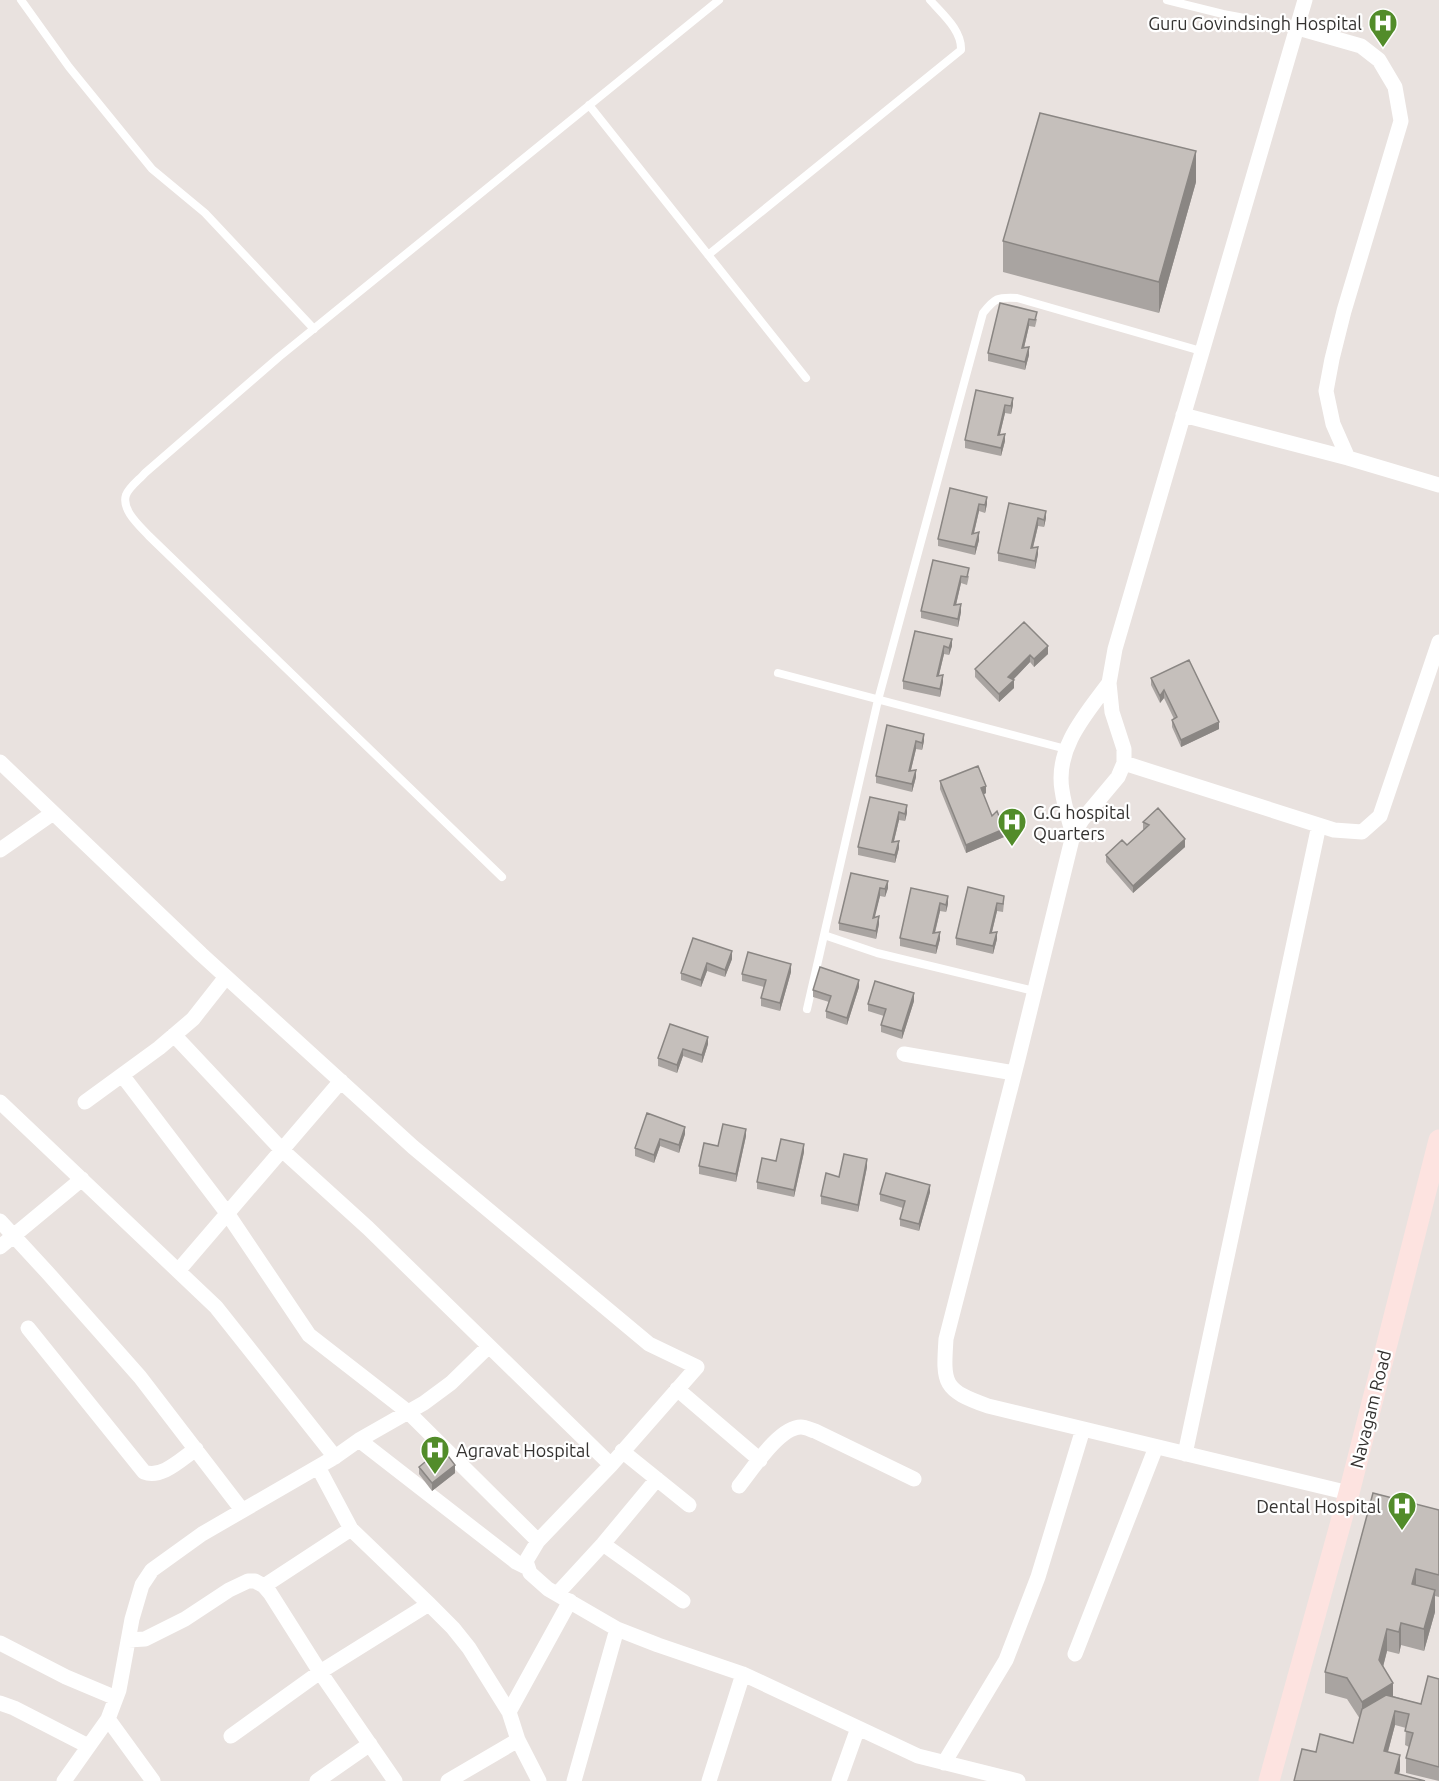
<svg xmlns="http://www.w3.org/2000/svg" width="1439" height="1781" viewBox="0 0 1439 1781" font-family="Ubuntu,sans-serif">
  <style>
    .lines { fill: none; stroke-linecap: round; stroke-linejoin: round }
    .lane { stroke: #fff; stroke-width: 8 }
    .street { stroke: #fff; stroke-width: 15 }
    .secondary { stroke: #fde3e0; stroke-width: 21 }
    .wall { fill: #a9a4a1 }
    .shaded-wall { fill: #8a8683 }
    .building { fill: #c5bfbb; stroke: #8a8683; stroke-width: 1.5 }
    .labels { text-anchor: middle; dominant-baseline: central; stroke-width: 4.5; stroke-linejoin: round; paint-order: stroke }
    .poi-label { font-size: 18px; fill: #343230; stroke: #fff; text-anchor: end }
    .street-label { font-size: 18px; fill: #343230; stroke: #fff }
  </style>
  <rect width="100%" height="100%" fill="#e9e2df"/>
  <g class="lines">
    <path class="lane" d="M21 0 69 67 152 169 205 213 314 329
      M1167 0 1223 14 1298 28
      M589 105 806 378
      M708 255 961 50C962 30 942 14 930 0
      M778 673 1066 749
      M502 877 149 536C140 526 121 510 126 495 129 487 140 479 145 473L279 357 719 0
      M824 935 877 953 1034 991
      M807 1009 878 700 983 313C995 298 997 297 1017 298L1201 351"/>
    <path class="street" d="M1305 0 1115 649 1109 683 1112 712 1124 749V763L1118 777 1082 820 1073 835 1018 1059 946 1339C943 1384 943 1390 988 1406L1349 1493
      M1298 28 1361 46 1379 60 1395 87 1401 121 1344 311 1332 359 1326 391 1333 424 1348 458
      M1183 415 1348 458 1439 485
      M0 762 201 954 413 1147 649 1344 697 1367 611 1465 538 1541 526 1561 530 1573 548 1589 617 1629 658 1645 743 1674 918 1756 1018 1781
      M1124 763 1334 830 1362 832 1380 816 1439 642
      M1073 835C1069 820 1064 805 1062 790 1055 748 1086 714 1109 683
      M0 850 53 813
      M174 1035 282 1150 368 1228 611 1465
      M904 1054 1014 1073
      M122 1075 227 1213 309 1335 408 1412 538 1541
      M0 1102 216 1307 335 1457
      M85 1102 159 1048 193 1019 226 977
      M0 1221 47 1272 140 1377 242 1510
      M0 1247 82 1179
      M178 1271 341 1081
      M28 1328 144 1472C162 1479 181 1459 196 1449
      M677 1389 760 1460
      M359 1440 516 1562 528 1568
      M622 1451 689 1505
      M1185 1454 1319 825
      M318 1467 351 1529 429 1604 453 1628 469 1648 509 1712 518 1740 539 1781
      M739 1486C752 1470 779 1427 801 1427 806 1427 811 1430 815 1431L914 1479
      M603 1544 683 1601
      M264 1586 351 1529
      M557 1594 603 1544 657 1479
      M128 1640 145 1639 185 1619 229 1590 248 1581H255L264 1586 270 1593 320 1672 395 1781
      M0 1643 66 1677 116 1698
      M1075 1654 1156 1447
      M0 1703 14 1708 88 1746
      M509 1712 570 1601
      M108 1719 153 1781
      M231 1736 320 1672 429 1604
      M944 1763 1006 1660 1038 1577 1083 1429
      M64 1781 108 1719 119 1690 132 1619 142 1585 152 1570 202 1534 335 1457 359 1440 424 1403 451 1383 489 1346
      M317 1781 370 1744
      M448 1781 518 1740
      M574 1781 617 1629
      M709 1781 743 1674
      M839 1781 858 1728"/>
    <path class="secondary" d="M1269 1781 1349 1493 1439 1140"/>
  </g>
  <path class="wall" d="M1196 182 1159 313 1003 272V241Z
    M1000 303 1037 319 1035 327 1029 326 1024 348 1029 355 1025 370 988 361V353Z
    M976 390 1013 405 1011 414 1005 413 1000 434 1005 441 1001 456 965 448V440Z
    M950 488 987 504 985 513 979 511 974 533 979 540 975 555 938 546V539Z
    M1009 503 1046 518 1044 527 1038 526 1033 548 1038 554 1035 569 998 561V553Z
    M933 560 969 576 967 585 961 583 956 605 961 612 958 627 921 618V611Z
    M1024 622 1048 654 1034 667 1030 662 1013 680 1014 688 999 702 975 677V669Z
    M915 631 952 646 949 655 944 654 939 675 943 682 940 697 903 689V681Z
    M1151 678 1219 729 1181 747 1172 727V720L1174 719 1164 698 1160 703 1151 685Z
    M887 725 924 741 922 750 916 749 911 770 916 777 912 792 876 783V776Z
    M940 781 986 793 983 795 992 816 1004 837 966 853 940 789Z
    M870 797 907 813 905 821 899 820 894 841 899 848 895 863 858 855V847Z
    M1158 808 1185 847 1133 893 1106 862V855L1127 845 1144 830 1143 829V822Z
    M851 873 888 888 885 897 880 896 874 917 879 924 876 939 839 930V923Z
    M968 887 1004 903 1003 912 997 911 992 932 997 939 993 954 956 945V938Z
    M911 888 948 904 946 912 940 911 935 933 940 939 936 954 900 946V938Z
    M732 951V959L725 977 707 971 701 987 681 980V973Z
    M791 972 780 1011 761 1006V998L764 987 742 981V974Z
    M859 987 847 1025 826 1018V1011L829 1002 813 997V990Z
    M914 1001 902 1039 881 1032V1025L884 1016 868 1011V1004Z
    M708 1037V1044L702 1063 683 1056 677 1073 658 1066V1058Z
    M647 1113 685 1134 679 1153 660 1146 654 1163 635 1156V1148Z
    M746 1136 736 1182 699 1174V1166L718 1146Z
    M804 1152 794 1197 757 1189V1182L776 1161Z
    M867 1167 858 1212 821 1204V1196Z
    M930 1192 919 1231 900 1226V1219L903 1208 880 1201V1194Z
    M419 1467 455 1473 432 1491 419 1474Z
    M1439 1510V1597L1435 1596V1612L1424 1651 1401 1645 1399 1654 1387 1651 1383 1667 1393 1696 1421 1704 1439 1679V1781L1406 1773V1758L1409 1747 1405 1745 1406 1728 1395 1725 1388 1752 1400 1770 1399 1774 1316 1752 1353 1743 1360 1719 1347 1699 1325 1693V1672Z"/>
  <path class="shaded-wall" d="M1196 151V182L1159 313V282Z
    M1029 319V326L1022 356V348Z
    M1029 347V355L1025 370V362Z
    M1013 398V405L1011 414V406Z
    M1005 405V413L998 442V435Z
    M1005 434V441L1001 456V448Z
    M987 497V504L985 513V505Z
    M979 504V511L972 541V534Z
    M1046 511V518L1044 527V520Z
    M1038 518V526L1031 555V548Z
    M979 532V540L975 555V547Z
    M1038 547V554L1035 569V561Z
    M961 576V583L954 613V605Z
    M961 604V612L958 627V619Z
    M952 639V646L949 655V648Z
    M944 646V654L937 683V676Z
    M1048 646V654L1034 667V659Z
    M1030 655V662L1008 685V677Z
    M943 675V682L940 697V689Z
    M1014 680V688L999 702V694Z
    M1164 690V698L1160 703V696Z
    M1219 722V729L1181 747V740Z
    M924 734V741L922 750V743Z
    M916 741V749L909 778V771Z
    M916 770V777L912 792V784Z
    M986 786V793L981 796V788Z
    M907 805V813L905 821V814Z
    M899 812V820L892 849V842Z
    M1004 829V837L966 853V845Z
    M1185 839V847L1133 893V886Z
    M899 841V848L895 863V855Z
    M888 881V888L885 897V889Z
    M880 888V896L873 925V918Z
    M948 896V904L946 912V905Z
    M940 903V911L933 940V933Z
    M997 903V911L990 940V933Z
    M879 916V924L876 939V931Z
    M940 932V939L936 954V946Z
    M997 932V939L993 954V946Z
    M732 951V959L725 977V970Z
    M707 963V971L701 987V980Z
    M791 964V972L780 1011V1003Z
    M859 980V987L847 1025V1018Z
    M914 993V1001L902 1039V1031Z
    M708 1037V1044L702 1063V1055Z
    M683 1049V1056L677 1073V1065Z
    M685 1127V1134L679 1153V1145Z
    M746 1129V1136L736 1182V1174Z
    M660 1139V1146L654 1163V1155Z
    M804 1144V1152L794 1197V1190Z
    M867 1159V1167L858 1212V1205Z
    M930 1185V1192L919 1231V1224Z
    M455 1465V1473L432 1491V1483Z
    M1416 1569V1591L1412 1584Z
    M1435 1590V1612L1424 1651V1629Z
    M1401 1623V1645L1399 1654V1632Z
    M1387 1629V1651L1379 1682V1660Z
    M1393 1683V1705L1362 1724V1702Z
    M1395 1711V1725L1384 1766V1751Z
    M1400 1755V1770L1397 1781 1395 1773Z"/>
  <path class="building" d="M1040 113 1196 151 1159 282 1003 241Z
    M1000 303 1037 312 1035 320 1029 319 1022 348 1029 347 1025 362 988 353Z
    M976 390 1013 398 1011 406 1005 405 998 435 1005 434 1001 448 965 440Z
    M950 488 987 497 985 505 979 504 972 534 979 532 975 547 938 539Z
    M1009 503 1046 511 1044 520 1038 518 1031 548 1038 547 1035 561 998 553Z
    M933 560 969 568 967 577 961 576 954 605 961 604 958 619 921 611Z
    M1024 622 1048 646 1034 659 1030 655 1008 677 1014 680 999 694 975 669Z
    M915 631 952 639 949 648 944 646 937 676 943 675 940 689 903 681Z
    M1189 660 1219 722 1181 740 1172 720 1177 717 1164 690 1160 696 1151 678Z
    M887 725 924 734 922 743 916 741 909 771 916 770 912 784 876 776Z
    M978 766 986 786 981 788 992 816 997 811 1004 829 966 845 940 781Z
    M870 797 907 805 905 814 899 812 892 842 899 841 895 855 858 847Z
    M1158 808 1185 839 1133 886 1106 855 1122 840 1127 845 1149 825 1143 822Z
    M851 873 888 881 885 889 880 888 873 918 879 916 876 931 839 923Z
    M968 887 1004 896 1003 904 997 903 990 933 997 932 993 946 956 938Z
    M911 888 948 896 946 905 940 903 933 933 940 932 936 946 900 938Z
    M693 938 732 951 725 970 707 963 701 980 681 973Z
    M748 952 791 964 780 1003 761 998 766 980 742 974Z
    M820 967 859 980 847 1018 826 1011 831 996 813 990Z
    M875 981 914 993 902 1031 881 1025 886 1009 868 1004Z
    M670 1024 708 1037 702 1055 683 1049 677 1065 658 1058Z
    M647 1113 685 1127 679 1145 660 1139 654 1155 635 1148Z
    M723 1124 746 1129 736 1174 699 1166 704 1143 718 1146Z
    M781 1139 804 1144 794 1190 757 1182 762 1158 776 1161Z
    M844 1154 867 1159 858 1205 821 1196 826 1173 839 1177Z
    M886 1173 930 1185 919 1224 900 1219 905 1201 880 1194Z
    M442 1448 455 1465 432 1483 419 1467Z
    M1373 1493 1439 1510V1575L1416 1569 1412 1584 1435 1590 1424 1629 1401 1623 1399 1632 1387 1629 1379 1660 1393 1683 1362 1702 1347 1678 1325 1672Z
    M1428 1676 1439 1679V1767L1406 1758 1413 1733 1405 1731 1409 1714 1395 1711 1384 1751 1400 1755 1395 1773 1425 1781H1294L1302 1749 1316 1752 1320 1734 1353 1743 1362 1709 1386 1695 1421 1704Z"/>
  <defs>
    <g id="hospital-pin" transform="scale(1.5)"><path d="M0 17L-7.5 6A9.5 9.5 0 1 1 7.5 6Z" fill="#528c2a" stroke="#fff"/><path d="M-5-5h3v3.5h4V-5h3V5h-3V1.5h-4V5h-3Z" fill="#fff"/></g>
  </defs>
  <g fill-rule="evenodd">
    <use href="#hospital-pin" x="1383" y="23"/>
    <use href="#hospital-pin" x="1012" y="822"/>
    <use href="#hospital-pin" x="435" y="1450"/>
    <use href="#hospital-pin" x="1402" y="1506"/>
  </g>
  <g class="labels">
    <g class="poi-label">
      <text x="1362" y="23">Guru Govindsingh Hospital</text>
      <text x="1033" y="812" text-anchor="start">G.G hospital<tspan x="1033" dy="21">Quarters</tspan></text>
      <text x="456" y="1450" text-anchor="start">Agravat Hospital</text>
      <text x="1381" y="1506">Dental Hospital</text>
    </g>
    <g class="street-label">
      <text transform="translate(1370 1409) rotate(-76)">Navagam Road</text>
    </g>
  </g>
</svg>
